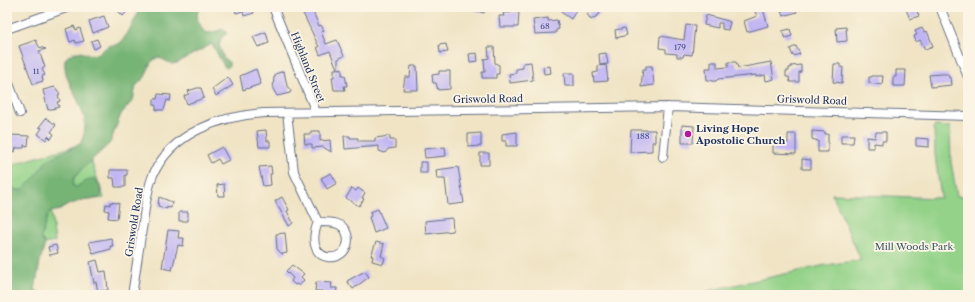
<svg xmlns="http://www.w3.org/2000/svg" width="975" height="302" viewBox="0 0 975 302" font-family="'Libre Caslon Text',serif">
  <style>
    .green { fill: #93d288; stroke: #578073 }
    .forest { fill: #76b474; stroke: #487269 }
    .building { fill: #bfb4f4 }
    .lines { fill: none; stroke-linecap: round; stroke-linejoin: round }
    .minor-casing { stroke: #666e82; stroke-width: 10 }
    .minor { stroke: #fff; stroke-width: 8 }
    .poi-dot { fill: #b5179e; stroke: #fcf5e5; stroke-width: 1.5 }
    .labels { text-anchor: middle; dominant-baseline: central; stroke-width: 3.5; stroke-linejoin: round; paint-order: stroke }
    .number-label { font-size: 8px; fill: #445084 }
    .street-label { font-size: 10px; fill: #1b2f5e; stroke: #fcf5e5 }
    .poi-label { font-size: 10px; font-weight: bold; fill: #1b2f5e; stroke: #fcf5e5; text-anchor: start }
    .park-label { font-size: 10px; fill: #395868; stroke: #fcf5e5 }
  </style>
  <rect width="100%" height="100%" fill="#fcf5e5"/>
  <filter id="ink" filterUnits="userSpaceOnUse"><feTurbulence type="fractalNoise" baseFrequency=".025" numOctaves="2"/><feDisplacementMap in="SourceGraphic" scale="8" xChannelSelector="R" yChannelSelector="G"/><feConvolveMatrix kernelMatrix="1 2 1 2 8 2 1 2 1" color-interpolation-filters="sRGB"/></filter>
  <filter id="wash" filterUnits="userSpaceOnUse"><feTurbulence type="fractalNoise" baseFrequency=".012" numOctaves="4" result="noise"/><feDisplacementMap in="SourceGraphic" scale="16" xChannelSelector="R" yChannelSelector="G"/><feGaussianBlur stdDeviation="0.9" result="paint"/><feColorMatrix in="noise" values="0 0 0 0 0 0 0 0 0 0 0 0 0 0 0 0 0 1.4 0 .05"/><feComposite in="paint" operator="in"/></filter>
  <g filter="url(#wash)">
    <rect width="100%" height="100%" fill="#f0e4c5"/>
    <path class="green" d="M934 126 950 127 951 162 957 196 968 197V295H689L826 265 861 260 832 194 941 198 935 155Z
      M85 143 104 198 50 204 55 242 27 247 7 271V166Z"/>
    <path class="forest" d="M139 7H202L197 13 198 21 204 32 211 33 223 29 227 33 221 38 219 45 224 59 229 62V66L226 68 224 66 212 44 177 63 172 64 158 57 151 62 145 77 136 86 133 100 121 114 110 143 83 168 74 178 73 186 76 187 90 179H95L100 185 101 196 99 198 86 199 68 205 60 210 51 212 47 217 42 234 41 238 45 244 40 261 35 290 44 295H7V179C12 187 13 190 22 190L34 178 47 160 80 144C98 112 61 88 65 59 81 44 82 58 96 54 101 53 104 48 109 46 112 44 115 46 118 44 125 41 138 15 139 7Z"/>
    <g id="blocks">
      <path class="building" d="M114 7H131L123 16Z
        M234 7H252L254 13 244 16 243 11 236 13Z
        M300 7H311L319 26 321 25 324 31 321 32 326 44 337 40 344 56 338 59V69L342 68V75H345L347 86H344L345 90H334L332 77H334V69H337L330 51 320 55 317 47H319Z
        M468 7H486L484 13 468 8Z
        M564 7H574L577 9 571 19 561 12Z
        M783 7H795L797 12 783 16 781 11 784 10Z
        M905 7H915L919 16 910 19Z
        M596 8 600 14 591 20 587 14Z
        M763 9 768 26 747 32 744 21 757 16 755 12Z
        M519 12 518 27H500L499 16H504L503 13Z
        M706 15 728 21 730 22 728 30 722 29V23H718V28L704 25Z
        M104 16 108 27 93 33 89 21Z
        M548 18V21L557 20 559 29 556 30V33L535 34 533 20Z
        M686 25 695 26 692 55 684 54 683 57H677V54L666 53V49L659 48 660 36 684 40Z
        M74 26 76 30 80 28 84 41 76 43 75 40 70 42 66 29Z
        M846 27 847 41 837 42 836 28Z
        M625 28 627 35 616 38 615 30Z
        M922 28 924 32 927 31 933 46 925 49 920 40 916 42 914 36 917 35 915 31Z
        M790 29 792 36 785 38 782 31Z
        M266 32 269 43 258 47 253 37Z
        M97 39 100 46 94 49 91 41Z
        M36 40 39 47 46 49 39 51 45 67 42 69 45 75 42 76 43 81 33 84 19 46Z
        M446 44 448 52 440 53 439 45Z
        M796 46 800 54 793 56 790 49Z
        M488 47H494L495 63 499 65V74H496V78H482V72H485L484 59 489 58Z
        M477 53 478 61 470 62 469 54Z
        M606 53 608 64 600 65 599 54Z
        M531 62 533 80 510 83 509 74 516 73V69L523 68V63Z
        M711 62H717V68L728 67V62H736L738 68 771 62 774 79 766 81 765 75 756 77V75L718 79 716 81H712V80H707L706 68H711Z
        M834 64H840V67H843L842 83 833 82Z
        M606 65 608 81 594 82 593 73 598 72V66Z
        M801 65V72H799V82H790L789 77H786V71H789V68H791V66Z
        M411 66H417L418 90H403L405 77H410Z
        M550 66 551 73 544 74 543 67Z
        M646 66H652L654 85 641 87 643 69H646Z
        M256 69 261 84 243 90 240 76Z
        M896 70H906L905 86H893V77H896Z
        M284 71 287 86 291 91 290 93 277 96 273 89 274 77 276 76 275 74Z
        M439 71H450V89L438 90 436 83H433L432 75 439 74Z
        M564 73H574V86H565Z
        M941 74H948L949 78H951L952 85 931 87 929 75Z
        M872 76H883L882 85 869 83V77H872Z
        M228 77 233 85 216 96 212 89Z
        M55 87 60 94 58 95 60 101 57 102 59 107 48 110 43 90Z
        M197 88H201L204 98 187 104 184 96 189 94 188 91Z
        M158 94 171 95 170 101 167 100 164 110H156V106L154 105V99H157Z
        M46 118 56 125 51 132 54 134 51 139 48 136 46 140 38 134 42 128 39 127Z
        M682 125 694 126 693 143H682Z
        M266 130 267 141H270V147H259L257 131Z
        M631 130H655V142H652V151L630 152Z
        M311 131H320V141L330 140 331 152 323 147 312 148V144H305L304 134H311Z
        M812 131 825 132V134H828V152H818V141L812 139Z
        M517 132V146H506V141H502V134Z
        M876 132H886V141H882V144L874 143V148H867V137L875 138Z
        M481 133V146L468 147V134Z
        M788 134H796V154L773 153V142L788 143Z
        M11 135 29 136 28 146 24 145V148H16L15 152 10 151Z
        M841 135H854L853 143H841Z
        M344 136H350V138H358V141H375V138L390 136V140H395V148L388 149 385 153 379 151V146L345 149Z
        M916 138 929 139V147L916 146Z
        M222 147 229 160 221 164 218 159 211 163 207 155Z
        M445 147 446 156 425 158 424 149Z
        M480 153H489V165H480Z
        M802 159 811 160V169H802Z
        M420 162H427V173H420Z
        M271 166 272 174H270L271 185 263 186 259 167Z
        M458 167 464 203 448 205 445 179H437L436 170Z
        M110 170H127V175H125V187H115L114 178H110Z
        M331 173 337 183 327 189 321 178Z
        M224 184 225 196H218L217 185Z
        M352 188 356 191 358 188 365 193 362 198 364 199 359 206 346 198Z
        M159 197 172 202 171 208 167 207V209L158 206Z
        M282 197 289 210 287 211 293 223 289 226 275 201Z
        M110 202 119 203 117 219 108 218 109 211 105 210 106 204 110 205Z
        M378 209 386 228 374 233 369 217 371 216 370 212Z
        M179 212H188V221H179Z
        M452 218 453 231 426 234 425 221Z
        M168 230 179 231 178 238H184L183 246 178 245 172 270 162 268Z
        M285 233 287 253 282 254 277 249 276 234Z
        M111 238 113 246H110L111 249 93 254 89 242Z
        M376 242 384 244 381 256 385 258 383 264 372 261 373 256H371Z
        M56 245 58 253 50 255 48 247Z
        M97 260 100 272 106 271 108 290 98 292 96 282 94 283 90 262Z
        M292 265 304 274 301 277 304 280 299 286 297 284 295 285 291 281 293 278 286 271Z
        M365 271 369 277 353 289 347 281Z
        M316 282 332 283 331 288H337L336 295 322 294V291H315Z"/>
    </g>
  </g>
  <g filter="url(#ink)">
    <use href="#blocks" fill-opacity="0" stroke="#666e82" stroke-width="1"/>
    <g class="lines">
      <g class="minor-casing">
        <path id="minor" d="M273 7 316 112
          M940 7 968 77
          M7 29 69 7
          M7 78 20 113
          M287 113 294 172 318 222C329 222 343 221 347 234 355 265 300 269 318 222
          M663 157 668 107
          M132 295C136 271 139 247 143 223 145 207 147 190 153 175 172 132 221 116 264 113L668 107 968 116"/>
      </g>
      <use href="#minor" class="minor"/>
    </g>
  </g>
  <circle class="poi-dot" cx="688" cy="134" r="4"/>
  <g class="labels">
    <g class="number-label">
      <text x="545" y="26">68</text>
      <text x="680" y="47">179</text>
      <text x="36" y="71">11</text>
      <text x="643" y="136">188</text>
    </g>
    <g class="street-label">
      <text transform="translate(308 67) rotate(68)">Highland Street</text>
      <text transform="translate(488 99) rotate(-1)">Griswold Road</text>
      <text transform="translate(812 100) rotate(2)">Griswold Road</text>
      <text transform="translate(134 222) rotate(-81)">Griswold Road</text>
    </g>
    <g class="poi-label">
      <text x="696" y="128">Living Hope<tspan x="696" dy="12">Apostolic Church</tspan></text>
    </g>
    <g class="park-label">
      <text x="914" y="246">Mill Woods Park</text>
    </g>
  </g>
  <rect width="975" height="302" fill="none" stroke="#fcf5e5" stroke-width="24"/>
</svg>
